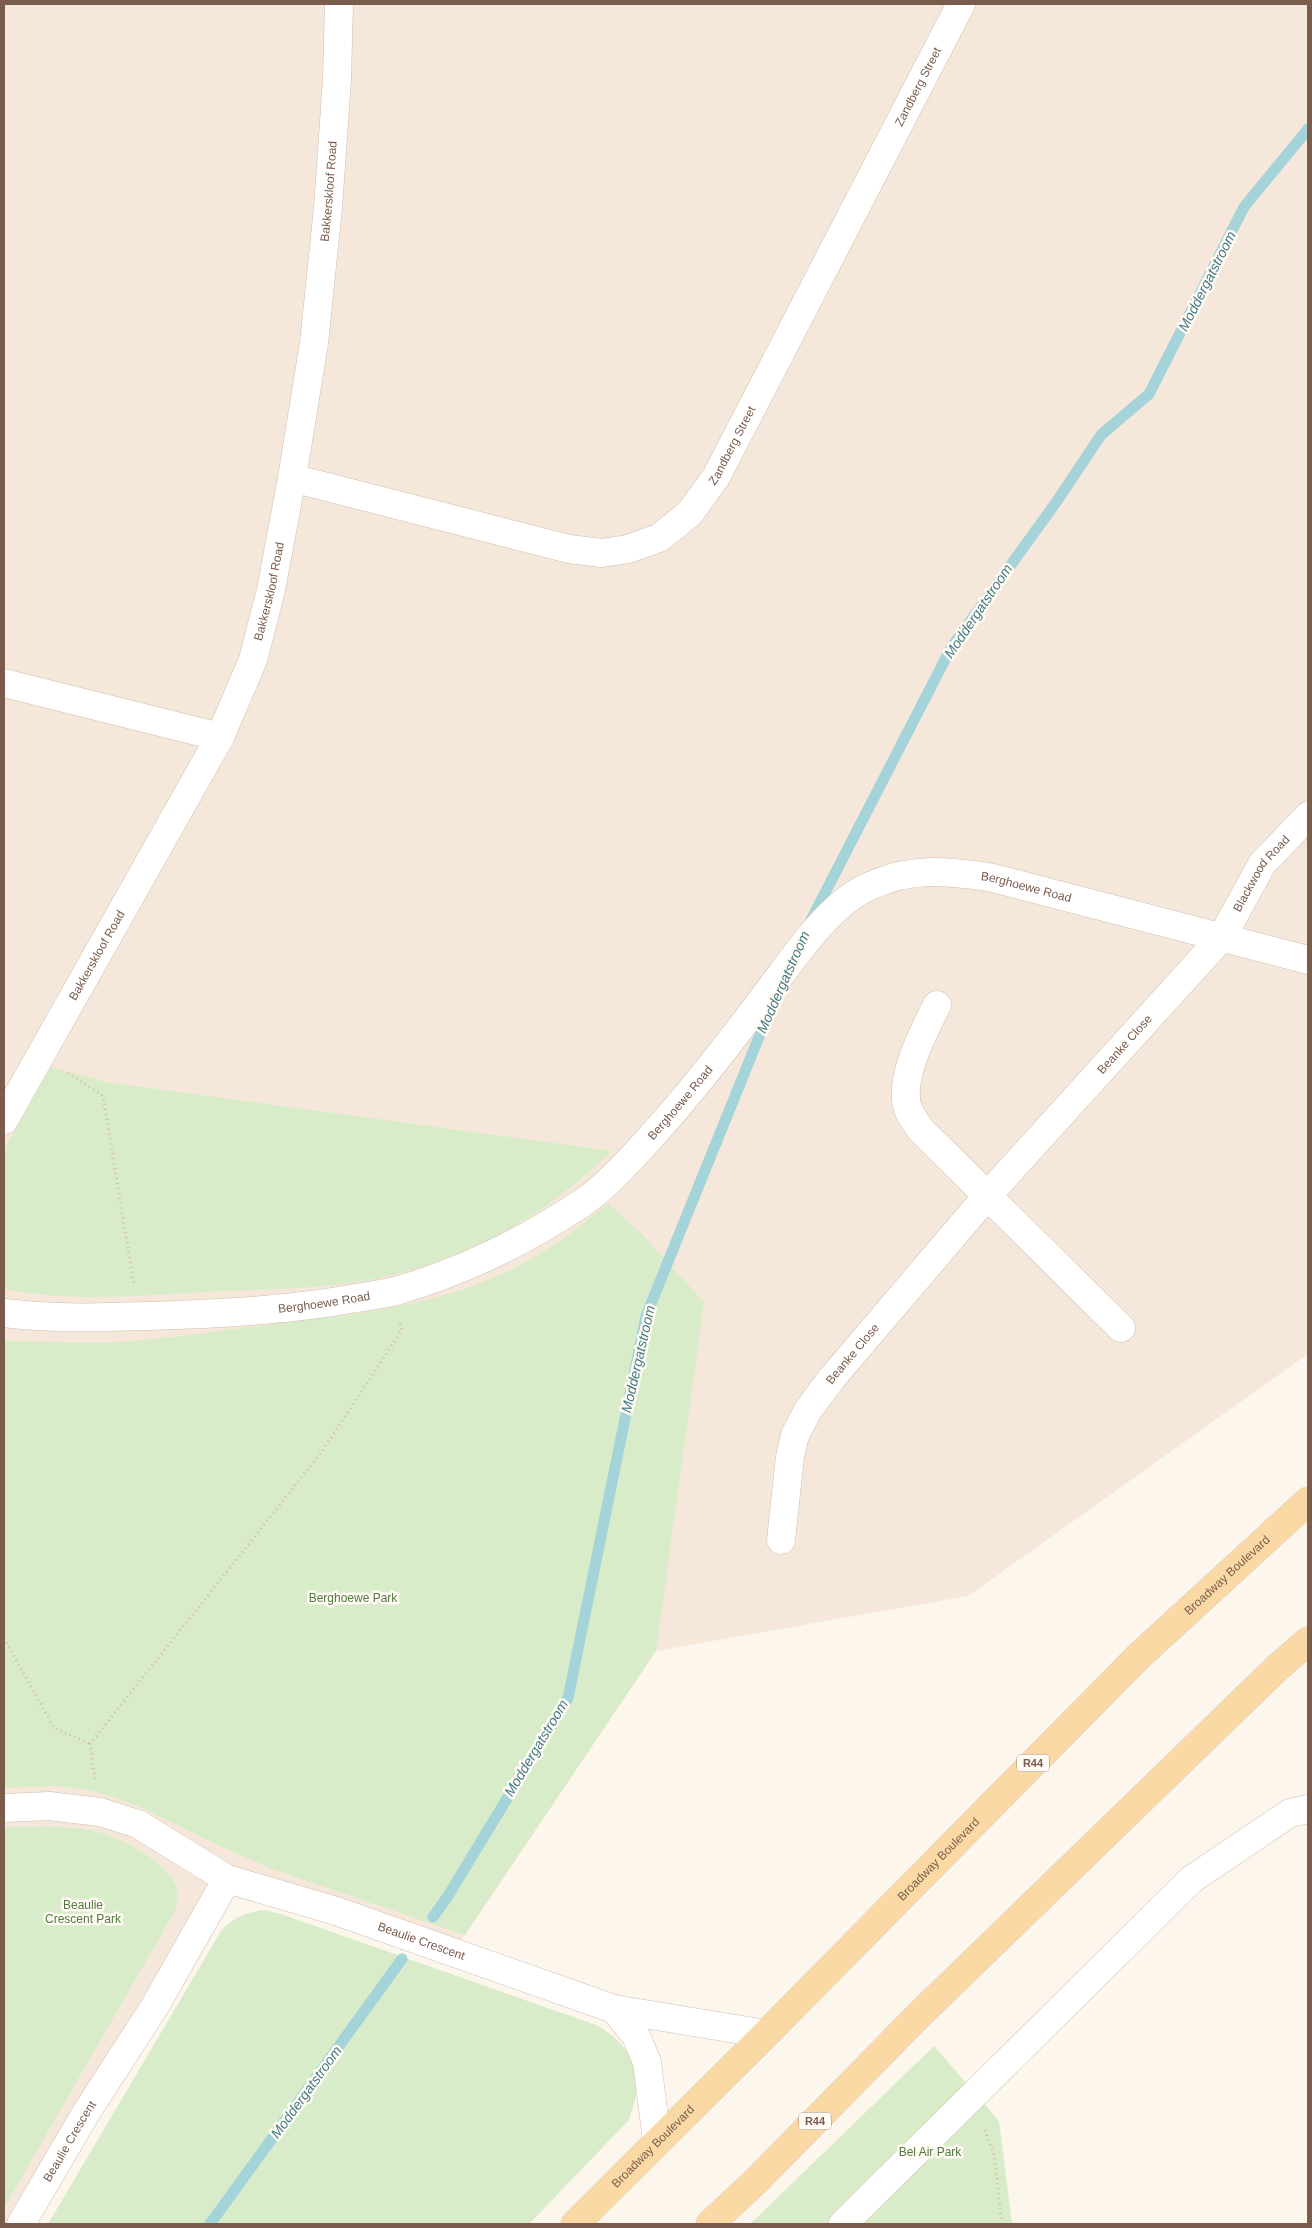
<svg xmlns="http://www.w3.org/2000/svg" width="1312" height="2228" viewBox="0 0 1312 2228" font-family="Arial,sans-serif">
  <style>
    .residential { fill: #f5e8da }
    .green { fill: #d8ecc9 }
    .lines { fill: none; stroke-linecap: round; stroke-linejoin: round }
    .stream { stroke: #a5d3da; stroke-width: 11 }
    .minor-casing { stroke: #d1beb0; stroke-width: 29 }
    .primary-casing { stroke: #dad1cd; stroke-width: 29 }
    .path { stroke: #d9b8a5; stroke-width: 3; stroke-dasharray: 1 4; stroke-linecap: butt }
    .minor { stroke: #fff; stroke-width: 28 }
    .primary { stroke: #fbd9a5; stroke-width: 28 }
    .labels { text-anchor: middle; dominant-baseline: central; stroke-width: 5; stroke-linejoin: round; paint-order: stroke }
    .shield { fill: #fffaf3; stroke: #a28b7f; stroke-width: 1 }
    .shield-label { font-size: 11px; font-weight: bold; fill: #7a5c4d }
    .street-label { font-size: 12px; fill: #7a5c4d; stroke: #fffaf3 }
    .park-label { font-size: 12px; fill: #537a41; stroke: #fffaf3 }
    .water-label { font-size: 14px; font-style: italic; fill: #437c86; stroke: #fffaf3 }
  </style>
  <rect width="100%" height="100%" fill="#fdf6ec"/>
  <path class="residential" d="M4 4H1308V1354L968 1596 656 1651 458 1945 227 1875 17 2224H4Z"/>
  <path class="green" d="M51 1067 105 1082 612 1151C540 1219 467 1262 369 1280 315 1290 258 1289 203 1292 138 1296 69 1302 4 1289V1150Z
    M608 1203 643 1235 704 1302 656 1651 465 1935 272 1869 220 1846 140 1807 114 1797 88 1790 59 1786 4 1788V1341C46 1341 90 1345 132 1341 182 1337 232 1329 282 1323 351 1315 423 1307 488 1280 533 1262 572 1234 608 1203Z
    M47 1826C61 1827 76 1828 90 1830 116 1835 166 1860 176 1886 178 1894 177 1901 176 1909L4 2208V1827Z
    M265 1910 281 1914 596 2025C635 2046 646 2080 628 2121L529 2224H48L221 1931C234 1917 247 1912 265 1910Z
    M934 2046 999 2121 1012 2224H750Z"/>
  <g class="lines">
    <path class="stream" d="M811 920 951 648 1057 501 1101 435 1149 394 1244 207 1308 129
      M433 1917 448 1896 568 1698 646 1316 774 1000
      M210 2224 402 1959"/>
    <g class="minor-casing">
      <g id="minor">
        <path id="s1" d="M292 478 569 549 602 553 628 549 659 538 690 513 716 477 961 4"/>
        <path d="M4 683 220 737"/>
        <path d="M937 1005C924 1031 898 1079 908 1109 910 1115 916 1122 920 1129L1121 1328"/>
        <path id="s2" d="M4 1120 220 737 253 660 271 590 292 478 314 343 328 208 337 79 339 4"/>
        <path id="s3" d="M4 1313C62 1320 119 1317 177 1315 237 1313 297 1309 356 1298 369 1296 383 1294 396 1291 461 1272 522 1243 579 1205 605 1188 629 1161 650 1138 693 1091 732 1040 770 989 795 956 831 902 870 886 911 867 945 871 989 877L1308 960"/>
        <path id="s4" d="M781 1540 790 1457 795 1435 808 1410 832 1378 987 1196 1222 937 1262 864 1308 816"/>
        <path id="s5" d="M4 1808 49 1806 100 1812 138 1824 227 1879 336 1911 614 2009 766 2034"/>
        <path d="M614 2009 636 2036 647 2062 657 2141"/>
        <path id="s6" d="M21 2224 86 2113 155 2006 227 1879"/>
        <path d="M843 2224 1192 1879 1290 1813 1308 1809"/>
      </g>
    </g>
    <g class="primary-casing">
      <g id="primary">
        <path id="s7" d="M575 2224 766 2034 1139 1656 1308 1501"/>
        <path d="M710 2224 756 2181 918 2016 1276 1669 1308 1641"/>
      </g>
    </g>
    <path class="path" d="M68 1073 103 1096 134 1285
      M4 1638 54 1728 90 1744
      M95 1779 90 1744 321 1453 402 1330 400 1323
      M985 2130 994 2155 1002 2224"/>
    <use href="#minor" class="minor"/>
    <use href="#primary" class="primary"/>
  </g>
  <g class="labels">
    <g class="shield">
      <rect x="1017" y="1754.5" width="32" height="17" rx="4"/>
      <rect x="799" y="2112.5" width="32" height="17" rx="4"/>
    </g>
    <g class="shield-label">
      <text x="1033" y="1763">R44</text>
      <text x="815" y="2121">R44</text>
    </g>
    <g class="street-label">
      <text stroke="none"><textPath href="#s1" startOffset="902">Zandberg Street</textPath></text>
      <text stroke="none"><textPath href="#s2" startOffset="999">Bakkerskloof Road</textPath></text>
      <text stroke="none"><textPath href="#s1" startOffset="498">Zandberg Street</textPath></text>
      <text stroke="none"><textPath href="#s2" startOffset="594">Bakkerskloof Road</textPath></text>
      <text stroke="none"><textPath href="#s4" startOffset="838">Blackwood Road</textPath></text>
      <text stroke="none"><textPath href="#s3" startOffset="1191">Berghoewe Road</textPath></text>
      <text stroke="none"><textPath href="#s2" startOffset="189">Bakkerskloof Road</textPath></text>
      <text stroke="none"><textPath href="#s4" startOffset="618">Beanke Close</textPath></text>
      <text stroke="none"><textPath href="#s3" startOffset="741">Berghoewe Road</textPath></text>
      <text stroke="none"><textPath href="#s3" startOffset="321">Berghoewe Road</textPath></text>
      <text stroke="none"><textPath href="#s4" startOffset="206">Beanke Close</textPath></text>
      <text stroke="none"><textPath href="#s7" startOffset="920">Broadway Boulevard</textPath></text>
      <text stroke="none"><textPath href="#s7" startOffset="515">Broadway Boulevard</textPath></text>
      <text stroke="none"><textPath href="#s5" startOffset="445">Beaulie Crescent</textPath></text>
      <text stroke="none"><textPath href="#s6" startOffset="96">Beaulie Crescent</textPath></text>
      <text stroke="none"><textPath href="#s7" startOffset="110">Broadway Boulevard</textPath></text>
    </g>
    <g class="park-label">
      <text x="353" y="1598">Berghoewe Park</text>
      <text x="83" y="1905">Beaulie<tspan x="83" dy="14">Crescent Park</tspan></text>
      <text x="930" y="2152">Bel Air Park</text>
    </g>
    <g class="water-label">
      <text transform="translate(1207 281) rotate(-63)">Moddergatstroom</text>
      <text transform="translate(978 611) rotate(-56)">Moddergatstroom</text>
      <text transform="translate(783 982) rotate(-66)">Moddergatstroom</text>
      <text transform="translate(638 1359) rotate(-77)">Moddergatstroom</text>
      <text transform="translate(536 1748) rotate(-59)">Moddergatstroom</text>
      <text transform="translate(306 2092) rotate(-54)">Moddergatstroom</text>
    </g>
  </g>
  <rect width="1312" height="2228" fill="none" stroke="#7a5c4d" stroke-width="10"/>
</svg>
